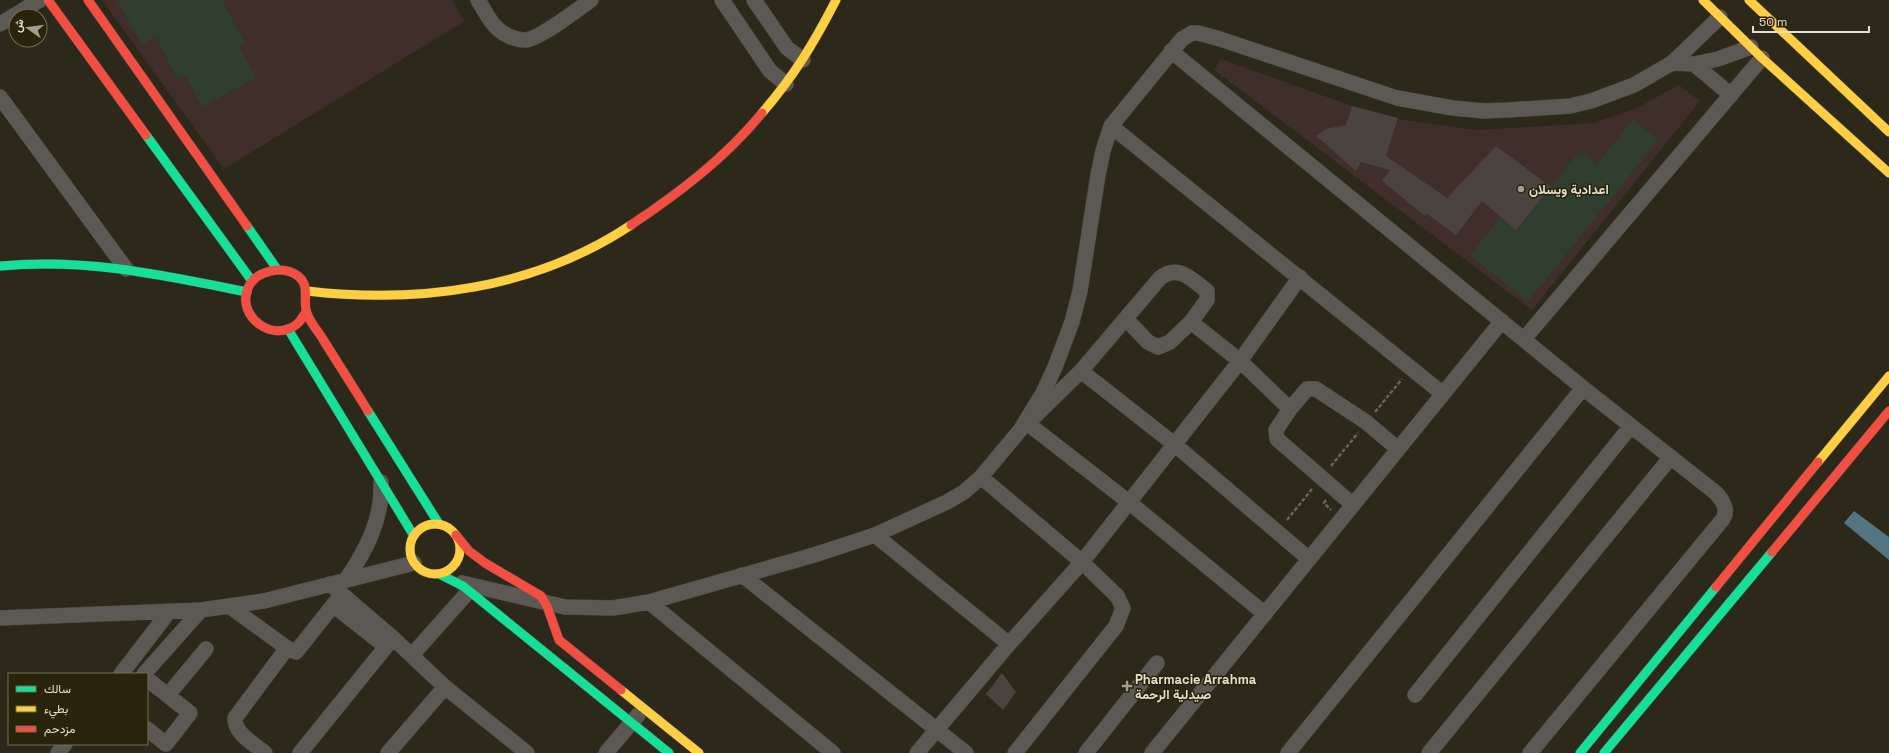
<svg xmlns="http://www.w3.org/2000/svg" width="1889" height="753" viewBox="0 0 1889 753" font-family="'Space Grotesk',Vazirmatn,sans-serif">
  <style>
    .education { fill: #3f2e29 }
    .green { fill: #2f3e2e }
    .water { fill: #537481 }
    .building { fill: #4b433f }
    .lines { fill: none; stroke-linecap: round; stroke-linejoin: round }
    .street-casing { stroke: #474439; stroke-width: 16 }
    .fast-casing { stroke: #474439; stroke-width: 10 }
    .slow-casing { stroke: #474439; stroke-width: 10 }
    .jam-casing { stroke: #474439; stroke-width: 10 }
    .path { stroke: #67635c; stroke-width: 2.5; stroke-dasharray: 4 2; stroke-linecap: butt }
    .street { stroke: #5c5853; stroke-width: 15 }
    .fast { stroke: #16e098; stroke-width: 9 }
    .slow { stroke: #ffcf43; stroke-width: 9 }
    .jam { stroke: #f24e42; stroke-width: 9 }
    .poi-dot { fill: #a29f90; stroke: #292309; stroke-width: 1.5 }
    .labels { text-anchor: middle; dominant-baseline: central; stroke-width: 3; stroke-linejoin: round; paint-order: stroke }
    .poi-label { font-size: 13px; font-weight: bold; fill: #e2dfcf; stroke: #292309; text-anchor: start }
  </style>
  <rect width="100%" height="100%" fill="#2c281a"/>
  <path class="education" d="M102 0H452L465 21 224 169Z
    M1221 59 1352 106 1398 119 1476 130 1593 123 1635 109 1679 85 1700 101 1532 310 1214 70Z"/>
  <path class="green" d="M117 0H222L245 43 239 46 256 78 202 107 185 75 177 79 156 37 142 45Z
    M1633 119 1658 140 1528 302 1470 255 1500 217 1517 230 1580 150 1597 164Z"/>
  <path class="water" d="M1854 511 1889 537V560L1844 523Z"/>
  <path class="building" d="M1352 106 1398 118 1386 156 1447 198 1496 146 1551 187 1516 230 1482 201 1456 235 1427 214 1425 216 1382 181 1390 170 1361 162 1356 171 1316 136 1326 129 1346 125Z
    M1002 673 1016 692 1003 710 986 694Z"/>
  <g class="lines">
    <g class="street-casing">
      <path id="street" d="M478 0C484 9 489 21 497 28 504 35 515 40 525 40 540 39 578 9 591 0
        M722 0 770 71 786 84
        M754 0 787 48 803 60
        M0 24 40 0
        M1171 51 1583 388 1716 493C1722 500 1729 509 1723 519L1530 753
        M1672 63 1694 64 1731 95
        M1694 64 1718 59 1751 47
        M0 97 126 269
        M1111 126 1443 394
        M1126 319 1148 342 1158 347 1170 342 1191 322
        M1524 339 1762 58
        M1081 371 1174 444 1309 559
        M1290 409 1307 389H1316L1366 422 1398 449
        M1035 416 1081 371 1160 278C1179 264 1191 279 1207 291V300L1191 322 1240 361 1290 409 1276 430 1277 439 1353 505
        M1027 423 1130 503 1265 614
        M981 477 1082 562 1117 596 1123 608 1116 626 1015 753
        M875 535 1009 644
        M742 575 966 753
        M346 580C366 550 383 519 381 482
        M462 583 565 607 613 608 649 602 814 555 875 535 947 502 964 492 981 477 1021 429 1043 393 1055 367 1072 322 1080 291 1098 175 1103 151 1111 126 1182 39 1192 33H1198L1220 39 1397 98 1453 108 1484 111 1508 110 1570 106 1591 101 1634 85 1672 63 1720 17
        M330 584 393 638 445 687 527 753
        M649 602 833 753
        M333 605 385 646
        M229 606 287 648 296 652 342 594
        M0 618 201 610 264 601 414 563
        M412 655 469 591
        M121 674 168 613
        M144 674 201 610
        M147 679 190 713 166 744 147 729
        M168 695 206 649
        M1415 695 1631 426
        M58 753 65 744
        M265 753C254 744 234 733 235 718L287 648
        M300 753 393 638
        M388 753 445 687
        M606 753 638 715
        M917 753 1009 644 1082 562 1240 361 1300 277
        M1086 753 1157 663
        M1152 753 1502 321
        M1288 753 1583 388
        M1429 753 1671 457"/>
    </g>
    <g class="fast-casing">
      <path id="fast" d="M146 135 252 281
        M247 226 277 269
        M0 266C88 258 162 275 247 292
        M288 329 414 536
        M368 411 439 524
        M439 574 463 586 669 753
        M1580 753 1716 587
        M1604 753 1772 552"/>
    </g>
    <g class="slow-casing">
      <path id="slow" d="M1703 0 1762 58 1889 173
        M1749 0 1889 132
        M762 113C794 76 814 43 836 0
        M307 291C419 304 535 289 631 225
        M1818 462 1889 376
        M410 549a25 25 0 1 1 50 0a25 25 0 1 1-50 0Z
        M621 690 699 753"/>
    </g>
    <g class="jam-casing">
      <path id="jam" d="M48 0 146 135
        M88 0 247 226
        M631 225C679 193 725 158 762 113
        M306 312C303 316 301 321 297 324 273 344 236 316 248 288 256 270 283 265 298 276 311 286 302 301 307 313 310 323 319 332 324 341 339 365 354 388 368 411
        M456 535 469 551 485 563 541 596 547 606 559 640 621 690
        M1772 552 1889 411
        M1716 587 1818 462"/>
    </g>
    <path class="path" d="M1375 412 1402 379
      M1331 466 1358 433
      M1326 500 1324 503 1331 510
      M1287 520 1312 489"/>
    <use href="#street" class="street"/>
    <use href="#fast" class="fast"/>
    <use href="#slow" class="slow"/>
    <use href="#jam" class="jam"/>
  </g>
  <g class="poi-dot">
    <circle cx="1521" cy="189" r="4"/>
    <path d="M1125 680h4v4h4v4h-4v4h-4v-4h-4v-4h4z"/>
  </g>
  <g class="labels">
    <g class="poi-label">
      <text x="1529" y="189">اعدادية ويسلان</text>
      <text x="1135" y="679">Pharmacie Arrahma<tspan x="1135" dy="15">صيدلية الرحمة</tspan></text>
    </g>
  </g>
  <rect x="8" y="673" width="140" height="72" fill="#292309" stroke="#736e58"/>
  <rect x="16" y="686" width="20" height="6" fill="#16e098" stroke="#736e58"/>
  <text x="44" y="693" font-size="12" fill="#e2dfcf">سالك</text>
  <rect x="16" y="706" width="20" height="6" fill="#ffcf43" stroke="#736e58"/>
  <text x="44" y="713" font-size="12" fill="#e2dfcf">بطيء</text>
  <rect x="16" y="726" width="20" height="6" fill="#f24e42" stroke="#736e58"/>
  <text x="44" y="733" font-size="12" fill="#e2dfcf">مزدحم</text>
  <g transform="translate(28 28) rotate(284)"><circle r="19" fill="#292309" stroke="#736e58"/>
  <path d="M0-3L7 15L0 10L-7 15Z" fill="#a29f90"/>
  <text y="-6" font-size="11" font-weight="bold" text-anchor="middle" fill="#e2dfcf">ش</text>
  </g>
  <path d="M1753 26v6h116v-6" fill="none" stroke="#e2dfcf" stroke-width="2"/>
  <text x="1759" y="26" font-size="12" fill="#e2dfcf" stroke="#292309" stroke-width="3" paint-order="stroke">50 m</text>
</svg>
